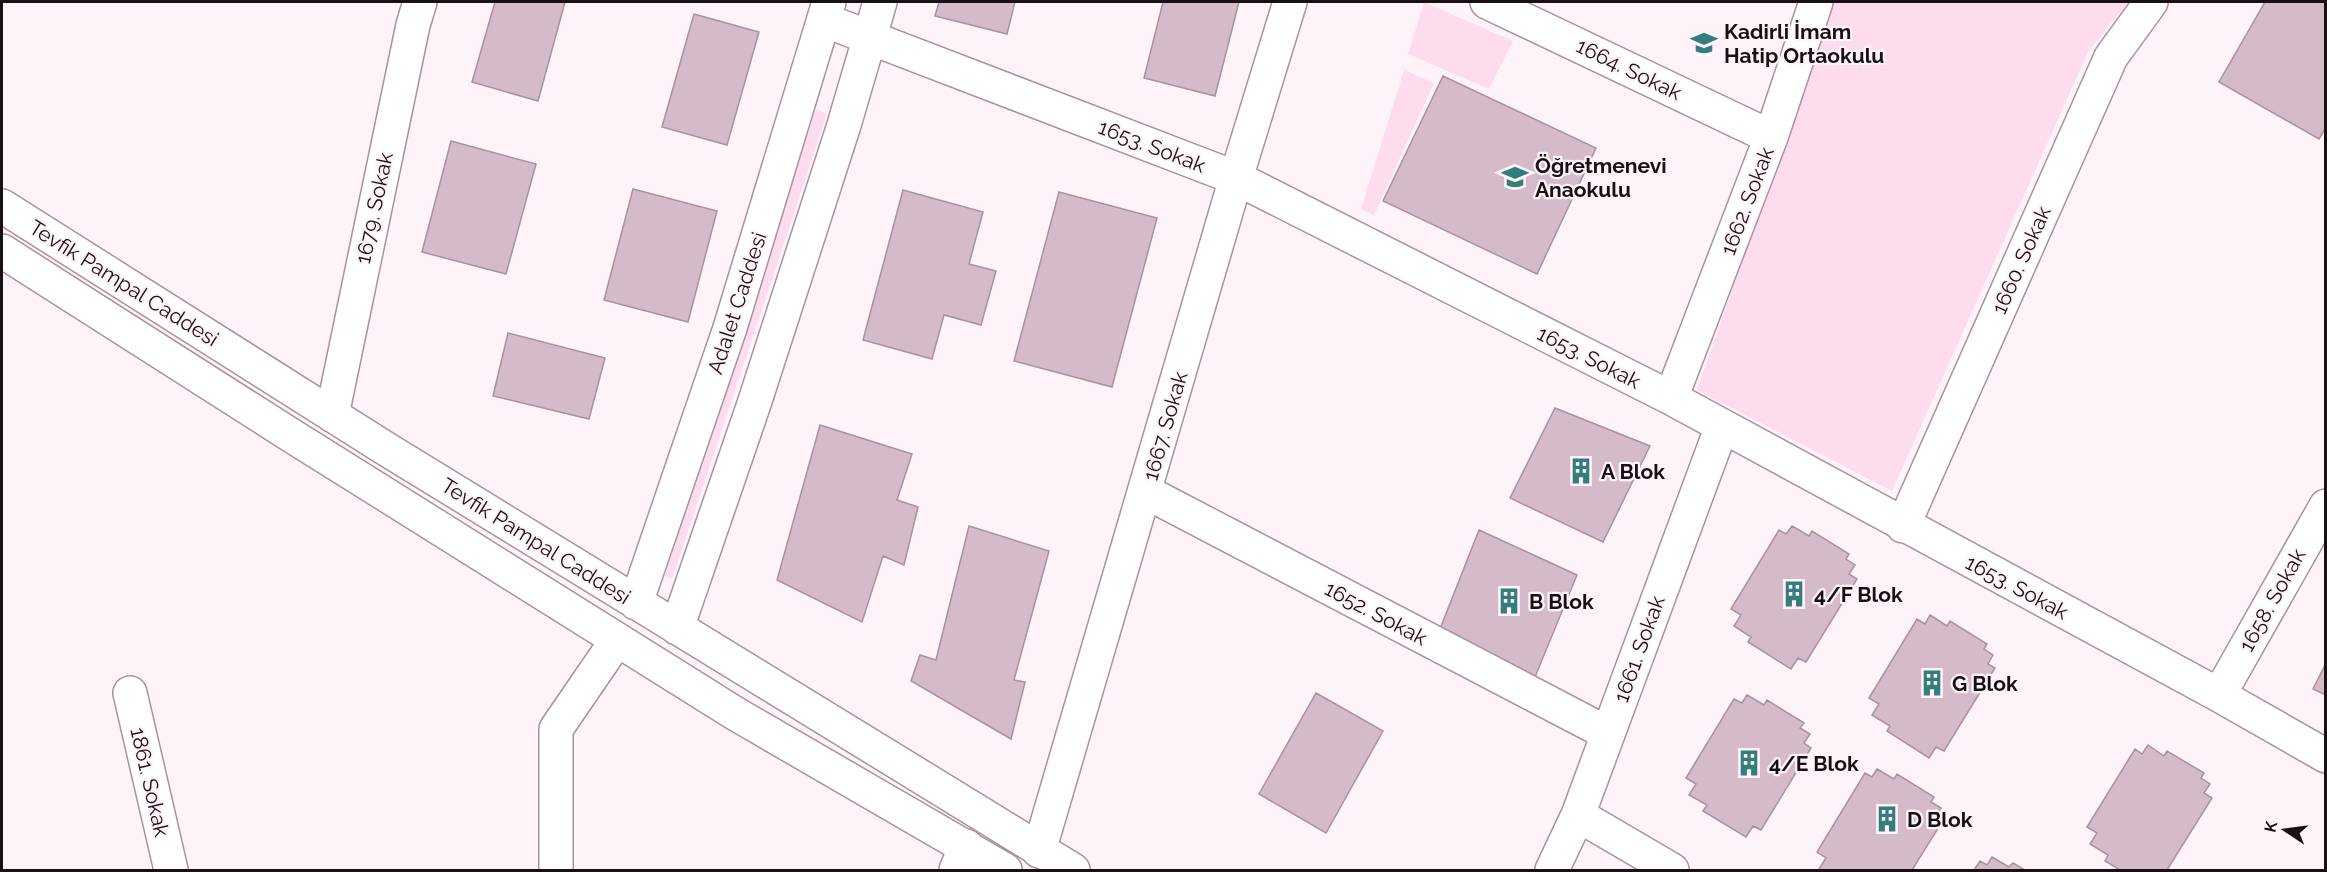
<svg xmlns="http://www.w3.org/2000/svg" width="2327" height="872" viewBox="0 0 2327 872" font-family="Raleway,sans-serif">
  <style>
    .green { fill: #fddcee }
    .building { fill: #d5bbc9; stroke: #aa919f; stroke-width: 1.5 }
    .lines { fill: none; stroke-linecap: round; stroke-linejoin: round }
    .street-casing { stroke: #ab919f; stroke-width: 36 }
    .secondary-casing { stroke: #ab919f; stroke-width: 36 }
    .street { stroke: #fff; stroke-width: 33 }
    .secondary { stroke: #fff; stroke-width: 33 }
    .labels { text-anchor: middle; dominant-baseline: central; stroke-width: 4.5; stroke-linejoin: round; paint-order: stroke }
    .poi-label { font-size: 21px; font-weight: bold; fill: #191015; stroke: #fef3f8; text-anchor: start }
    .street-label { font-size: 21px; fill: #191015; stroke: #fef3f8 }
  </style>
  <rect width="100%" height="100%" fill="#fef3f8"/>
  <path class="green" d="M1424 2 1513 41 1489 89 1408 54Z
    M1833 2H2128L2088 52 1892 491 1697 390Z
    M1404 70 1434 83 1374 215 1361 209Z
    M816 109 827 114 672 579 665 576Z"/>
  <path class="building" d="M495 2H565L538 101 472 82Z
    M939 2H1015L1007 34 935 16Z
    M1163 2H1239L1215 96 1144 78Z
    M2265 2H2326V127L2319 139 2219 82Z
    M694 14 759 32 727 145 662 127Z
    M1443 76 1596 148 1537 274 1383 201Z
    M451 141 536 164 506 274 422 252Z
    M633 189 717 211 688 322 604 300Z
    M903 190 983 212 969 264 996 271 981 325 944 315 932 359 863 340Z
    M1059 192 1157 218 1112 387 1014 361Z
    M508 333 605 358 589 419 493 396Z
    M1555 408 1650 446 1603 542 1510 498Z
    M820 425 912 454 897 500 918 507 904 565 883 556 862 622 777 580Z
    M969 526 1049 551 1014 680 1025 682 1011 739 911 681 920 655 936 660Z
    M1792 526 1809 536 1812 531 1849 554 1846 559 1855 565 1849 574 1857 579 1806 662 1798 658 1791 669 1748 642 1751 637 1734 626 1741 615 1731 609 1779 530 1786 534Z
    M1479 530 1577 575 1535 677 1440 629Z
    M1930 615 1947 626 1950 621 1987 644 1984 649 1993 655 1988 664 1995 668 1944 751 1936 747 1929 758 1887 731 1890 726 1872 715 1879 704 1869 698 1917 619 1925 624Z
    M2326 663V695L2313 689Z
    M1316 693 1383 731 1326 833 1259 794Z
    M1747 695 1764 705 1767 700 1804 723 1800 728 1810 734 1804 743 1811 748 1761 830 1753 826 1746 837 1703 811 1707 805 1689 795 1696 784 1686 778 1734 699 1742 703Z
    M2148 745 2164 756 2167 751 2204 773 2201 778 2210 784 2204 793 2212 798 2167 870H2120L2105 861 2108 855 2090 844 2097 833 2087 827 2135 749 2142 754Z
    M1877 769 1894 779 1897 774 1934 797 1931 802 1941 808 1935 817 1942 822 1912 870H1822L1819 869 1826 858 1817 852 1865 773 1872 777Z
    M1992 857 2009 867 2013 863 2025 870H1974L1980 861 1987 865Z"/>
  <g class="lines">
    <g class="street-casing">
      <path id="street" d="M1487 2 1771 137
        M824 20 1236 178 1671 398 2219 695 2326 756
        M1671 398 1771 137 1816 2
        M332 415 413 25 420 2
        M1146 492 1607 733
        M1903 526 2111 57 2151 2
        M130 693 171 870
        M2219 695 2326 506
        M1578 815 1672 870
        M1039 851 1236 178 1290 2
        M556 870V729L617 640
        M956 870 966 846
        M1552 870 1578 815 1722 426"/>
    </g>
    <g class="secondary-casing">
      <path id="secondary" d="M2 206 383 447 1073 870
        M2 251 289 434 736 714 1005 870
        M636 603 730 328 829 2
        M677 628 755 401 844 125 880 2"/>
    </g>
    <use href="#street" class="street"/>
    <use href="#secondary" class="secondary"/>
  </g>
  <defs>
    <g id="school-bare" transform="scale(2.07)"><path d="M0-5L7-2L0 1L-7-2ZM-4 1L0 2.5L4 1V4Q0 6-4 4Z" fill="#347d7d" stroke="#fef3f8" stroke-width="2.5" paint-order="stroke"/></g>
    <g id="building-bare" transform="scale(2.07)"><path d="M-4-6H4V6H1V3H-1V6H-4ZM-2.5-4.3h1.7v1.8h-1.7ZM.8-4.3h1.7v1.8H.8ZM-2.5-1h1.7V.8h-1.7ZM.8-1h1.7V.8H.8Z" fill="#347d7d" stroke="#fef3f8" stroke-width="2.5" paint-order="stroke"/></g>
  </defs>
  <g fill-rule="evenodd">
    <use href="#school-bare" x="1704" y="43"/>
    <use href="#school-bare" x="1515" y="177"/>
    <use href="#building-bare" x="1581" y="471"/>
    <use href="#building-bare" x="1794" y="594"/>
    <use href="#building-bare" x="1509" y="601"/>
    <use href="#building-bare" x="1932" y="683"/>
    <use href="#building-bare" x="1749" y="763"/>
    <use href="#building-bare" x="1887" y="819"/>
  </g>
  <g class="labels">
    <g class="poi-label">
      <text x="1724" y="31">Kadirli İmam<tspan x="1724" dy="24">Hatip Ortaokulu</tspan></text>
      <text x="1535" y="165">Öğretmenevi<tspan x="1535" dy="24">Anaokulu</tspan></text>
      <text x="1601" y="471">A Blok</text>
      <text x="1814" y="594">4/F Blok</text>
      <text x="1529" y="601">B Blok</text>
      <text x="1952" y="683">G Blok</text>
      <text x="1769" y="763">4/E Blok</text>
      <text x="1907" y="819">D Blok</text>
    </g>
    <g class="street-label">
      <text transform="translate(1629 69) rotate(26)">1664. Sokak</text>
      <text transform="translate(1152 146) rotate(21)">1653. Sokak</text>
      <text transform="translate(1747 201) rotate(-69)">1662. Sokak</text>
      <text transform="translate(374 208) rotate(-78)">1679. Sokak</text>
      <text transform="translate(2021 260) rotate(-66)">1660. Sokak</text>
      <text transform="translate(124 283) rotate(32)">Tevfik Pampal Caddesi</text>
      <text transform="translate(737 303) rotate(-72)">Adalet Caddesi</text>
      <text transform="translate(1589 357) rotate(27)">1653. Sokak</text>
      <text transform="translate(1165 426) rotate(-74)">1667. Sokak</text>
      <text transform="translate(536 541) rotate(32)">Tevfik Pampal Caddesi</text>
      <text transform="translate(2017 587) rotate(28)">1653. Sokak</text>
      <text transform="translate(2272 600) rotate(-61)">1658. Sokak</text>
      <text transform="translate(1376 613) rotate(28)">1652. Sokak</text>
      <text transform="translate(1639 649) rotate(-70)">1661. Sokak</text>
      <text transform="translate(150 782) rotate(77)">1861. Sokak</text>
    </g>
  </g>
  <rect width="2327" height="872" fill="none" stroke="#191015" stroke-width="6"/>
  <g transform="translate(2285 830) rotate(283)" stroke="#fef3f8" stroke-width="4.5" paint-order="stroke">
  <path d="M0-4.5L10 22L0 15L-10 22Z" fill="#191015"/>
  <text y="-9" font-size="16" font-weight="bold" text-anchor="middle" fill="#191015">K</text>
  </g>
</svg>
